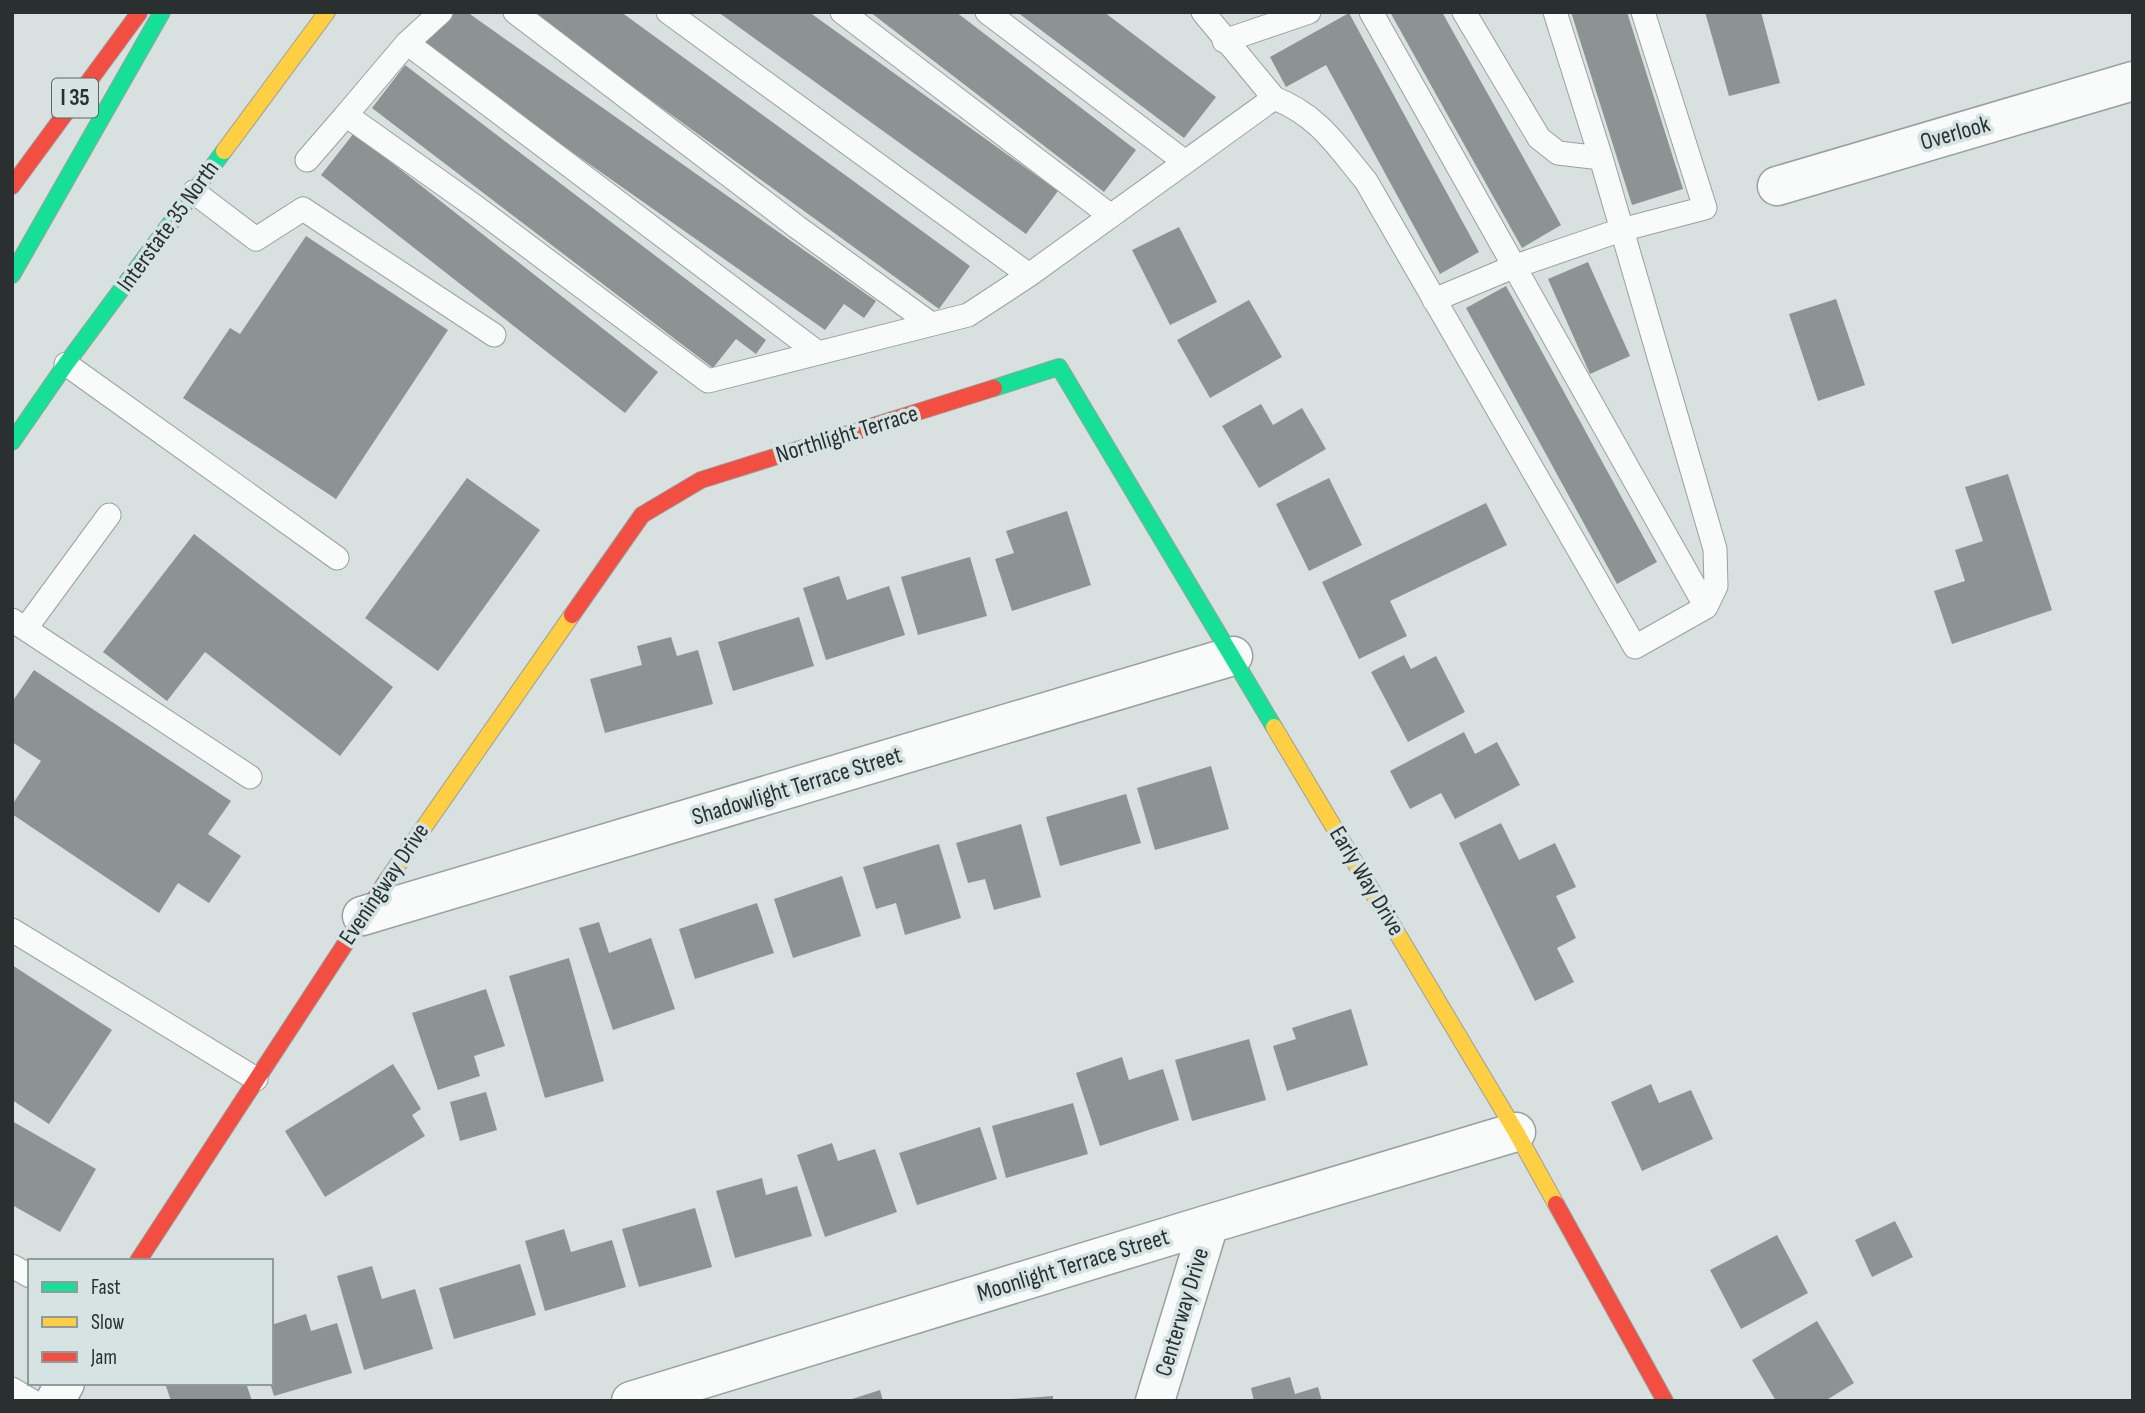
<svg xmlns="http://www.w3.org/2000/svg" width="2145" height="1413" viewBox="0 0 2145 1413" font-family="'Sofia Sans Condensed',sans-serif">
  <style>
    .building { fill: #8d9393 }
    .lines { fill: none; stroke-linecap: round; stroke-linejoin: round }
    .lane-casing { stroke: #9aa0a0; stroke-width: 25 }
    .street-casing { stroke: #9aa0a0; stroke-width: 41 }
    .fast-casing { stroke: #9aa0a0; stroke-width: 18 }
    .slow-casing { stroke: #9aa0a0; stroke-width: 18 }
    .jam-casing { stroke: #9aa0a0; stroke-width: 18 }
    .lane { stroke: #f9fafa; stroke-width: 23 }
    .street { stroke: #f9fafa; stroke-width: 38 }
    .fast { stroke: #16e098; stroke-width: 16 }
    .slow { stroke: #ffcf43; stroke-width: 16 }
    .jam { stroke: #f24e42; stroke-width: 16 }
    .labels { text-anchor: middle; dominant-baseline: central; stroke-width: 7; stroke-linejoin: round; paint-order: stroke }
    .shield { fill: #d5e3e3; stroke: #5d6565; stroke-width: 2 }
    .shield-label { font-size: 23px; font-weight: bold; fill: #2a2f2f }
    .street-label { font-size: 24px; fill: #2a2f2f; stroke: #d5e3e3 }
  </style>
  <rect width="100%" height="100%" fill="#d8e0e0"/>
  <path class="building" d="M448 12H467L876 301 864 318 844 304 825 330 423 47Z
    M530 12H621L970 266 939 309Z
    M718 12H809L1058 191 1026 234Z
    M870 12H956L1136 150 1104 192Z
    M1017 12H1104L1216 97 1184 138Z
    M1390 12H1442L1561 225 1522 248Z
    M1571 12H1627L1683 189 1632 205Z
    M1705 12H1761L1780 83 1729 96Z
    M1349 13 1479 252 1440 274 1326 65 1286 87 1270 57Z
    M405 65 766 340 756 354 736 339 713 368 372 108Z
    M354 133 658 372 625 413 321 175Z
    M1179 227 1217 302 1170 325 1132 250Z
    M306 236 448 330 336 499 183 398 230 328 240 334Z
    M1588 262 1630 356 1590 374 1548 279Z
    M1506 286 1657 562 1617 584 1466 308Z
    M1836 299 1865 385 1818 401 1789 314Z
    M1249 300 1282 357 1210 398 1177 340Z
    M1261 404 1273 425 1302 408 1326 449 1259 488 1222 426Z
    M2008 474 2052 610 1952 644 1934 591 1965 581 1955 550 1983 541 1965 487Z
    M467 478 540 530 438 671 365 618Z
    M1329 478 1362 545 1309 571 1276 504Z
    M1486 503 1507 545 1390 601 1407 636 1359 659 1322 582Z
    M1067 511 1091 585 1012 611 995 559 1014 553 1006 531Z
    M194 534 393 687 340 756 205 652 167 701 103 652Z
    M970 557 987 616 918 635 901 577Z
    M839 576 847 600 889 586 905 635 826 660 803 588Z
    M799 617 814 666 733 691 718 642Z
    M671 637 677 656 698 650 713 704 605 733 590 679 642 665 637 646Z
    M1404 655 1411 669 1436 656 1465 712 1408 742 1371 672Z
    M34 670 231 801 208 834 241 856 209 903 178 883 159 913 12 814V805L41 761 12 742V702Z
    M1464 732 1475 754 1497 742 1520 785 1455 819 1441 793 1410 809 1390 771Z
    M1211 766 1229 829 1155 850 1137 788Z
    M1126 794 1141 843 1060 866 1046 817Z
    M1501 823 1519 860 1555 843 1576 887 1556 896 1576 938 1557 948 1574 982 1535 1001 1459 843Z
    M1021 824 1041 897 994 910 985 879 968 883 956 843Z
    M939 844 961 918 905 935 896 903 876 909 863 867Z
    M842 876 861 936 793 958 774 899Z
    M757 903 774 953 695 979 679 929Z
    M599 922 609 953 651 938 675 1009 613 1030 579 928Z
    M569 958 604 1081 545 1098 509 976Z
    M12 965 112 1030 49 1124 12 1100Z
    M486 989 505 1046 474 1056 480 1076 438 1090 412 1013Z
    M1351 1009 1368 1065 1287 1091 1273 1046 1296 1039 1292 1028Z
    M1249 1039 1266 1100 1192 1121 1175 1060Z
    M1122 1057 1129 1080 1163 1069 1179 1120 1100 1146 1076 1073Z
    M393 1064 421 1109 412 1115 425 1136 325 1197 285 1131Z
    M1651 1084 1659 1103 1691 1090 1713 1139 1642 1171 1611 1102Z
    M486 1092 497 1130 460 1141 450 1102Z
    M1073 1103 1088 1154 1006 1178 992 1126Z
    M12 1121 96 1169 60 1232 12 1205Z
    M980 1127 997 1179 917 1205 899 1153Z
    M832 1143 838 1161 875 1149 897 1212 825 1237 797 1155Z
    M762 1178 766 1195 797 1186 812 1236 735 1258 716 1191Z
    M695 1208 712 1267 639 1287 622 1229Z
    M1895 1221 1913 1257 1872 1277 1855 1240Z
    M564 1229 571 1252 612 1240 626 1287 545 1311 525 1241Z
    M1777 1235 1808 1293 1741 1329 1710 1270Z
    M520 1264 536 1315 454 1339 439 1288Z
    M372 1266 382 1299 415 1289 433 1349 364 1370 337 1276Z
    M306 1314 311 1331 337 1323 352 1373 274 1396 270 1383 271 1325Z
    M1817 1321 1854 1383 1825 1401H1776L1752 1360Z
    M1290 1377 1295 1394 1318 1387 1322 1401H1254L1251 1388Z
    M165 1383H246L252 1401H171Z
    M880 1390 883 1401H849V1400Z
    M1053 1396V1401H1012L1011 1399Z"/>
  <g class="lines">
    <g class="lane-casing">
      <path id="lane" d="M441 12 407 43 346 115 477 208 708 381 968 315 1029 275 1274 98 1203 12
        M515 12 797 227 931 324
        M668 12 1029 275
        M842 12 1111 216
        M987 12 1185 162
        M1371 12 1706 607
        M1464 12 1539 138 1558 153 1601 158
        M1224 41 1309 12
        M407 43 818 353
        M1274 98C1319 116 1336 145 1366 181L1635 647 1706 607 1716 586 1715 549 1601 158 1555 12
        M307 160 346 115
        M194 192 256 239 303 209 494 335
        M1434 300 1513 267 1621 230 1705 208 1643 12
        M66 364 337 558
        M12 620 250 777
        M26 628 109 515
        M12 930 256 1079
        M12 1266 30 1276
        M12 1389 32 1401"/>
    </g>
    <g class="street-casing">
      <path id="street" d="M1777 186 2133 81
        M362 916 1233 656
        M55 1401 65 1383
        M631 1401 1209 1224 1516 1132
        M1155 1401 1209 1224"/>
    </g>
    <g class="fast-casing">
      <path id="fast" d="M12 275 162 12
        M994 388 1059 367 1274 727
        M12 442 66 364 224 151"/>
    </g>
    <g class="slow-casing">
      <path id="slow" d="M224 151 327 12
        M1274 727 1516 1132 1556 1204
        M385 883 572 615"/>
    </g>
    <g class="jam-casing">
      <path id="jam" d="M12 186 139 13
        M572 615 642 515 701 480 994 388
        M1556 1204 1665 1401
        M138 1261 385 883"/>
    </g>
    <use href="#lane" class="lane"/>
    <use href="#street" class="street"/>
    <use href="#fast" class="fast"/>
    <use href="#slow" class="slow"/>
    <use href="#jam" class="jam"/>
  </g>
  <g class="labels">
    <rect class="shield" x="52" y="78.5" width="46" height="39" rx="5"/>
    <g class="shield-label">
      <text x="75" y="98">I 35</text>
    </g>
    <g class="street-label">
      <text transform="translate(1955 133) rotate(-16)">Overlook</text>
      <text transform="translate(168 226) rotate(-54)">Interstate 35 North</text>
      <text transform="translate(847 434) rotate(-17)">Northlight Terrace</text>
      <text transform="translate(797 786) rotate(-17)">Shadowlight Terrace Street</text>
      <text transform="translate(1367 881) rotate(59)">Early Way Drive</text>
      <text transform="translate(384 884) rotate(-56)">Eveningway Drive</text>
      <text transform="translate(1073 1265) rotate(-17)">Moonlight Terrace Street</text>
      <text transform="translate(1182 1312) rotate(-73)">Centerway Drive</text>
    </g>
  </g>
  <rect width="2145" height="1413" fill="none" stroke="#2a2f2f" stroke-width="28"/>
  <rect x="28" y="1259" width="245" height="126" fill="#d5e3e3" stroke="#919b9b" stroke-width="2"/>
  <rect x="42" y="1282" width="35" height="10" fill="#16e098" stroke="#919b9b" stroke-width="2"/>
  <text x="91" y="1294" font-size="21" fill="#2a2f2f">Fast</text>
  <rect x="42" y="1317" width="35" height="10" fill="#ffcf43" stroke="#919b9b" stroke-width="2"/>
  <text x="91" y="1329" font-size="21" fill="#2a2f2f">Slow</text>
  <rect x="42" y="1352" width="35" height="10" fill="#f24e42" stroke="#919b9b" stroke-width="2"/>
  <text x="91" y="1364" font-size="21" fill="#2a2f2f">Jam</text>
</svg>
